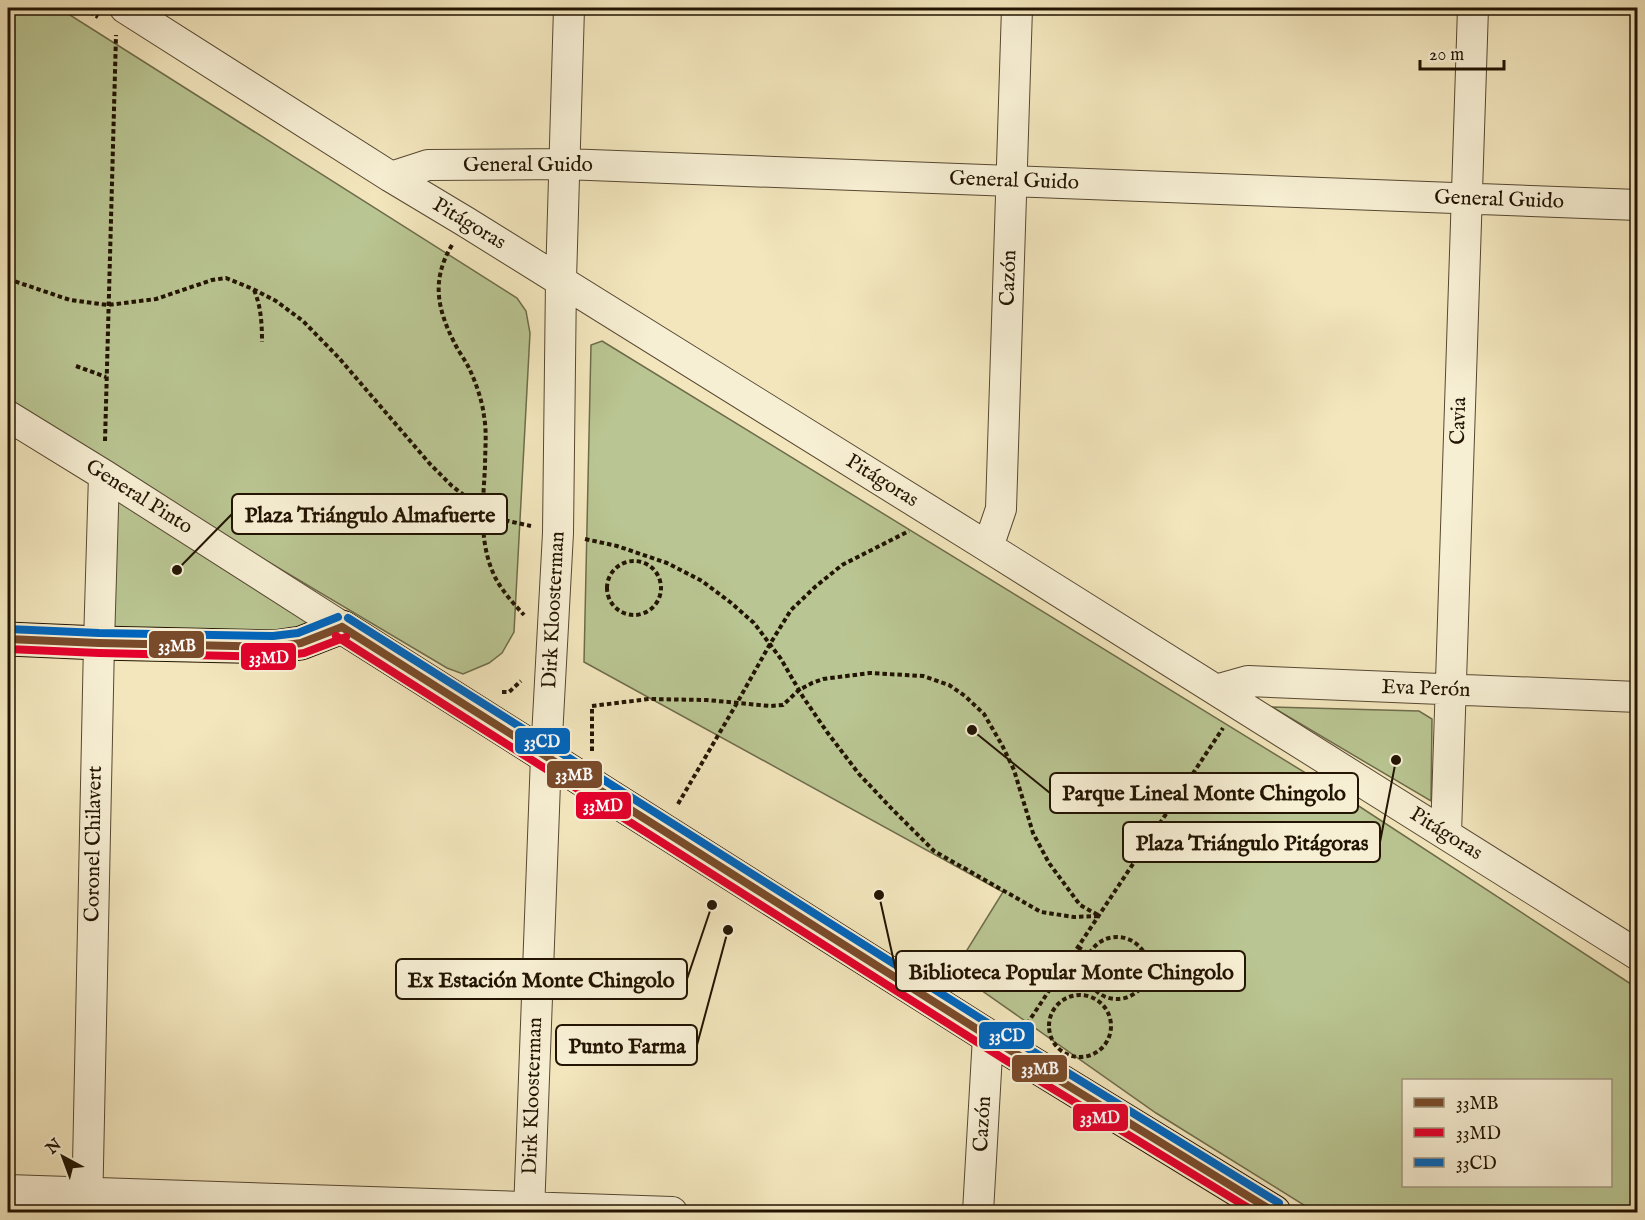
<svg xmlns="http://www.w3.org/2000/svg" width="1645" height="1220" viewBox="0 0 1645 1220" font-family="'IM FELL English',serif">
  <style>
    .green { fill: #b9c592; stroke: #6e6c4a; stroke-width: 1.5; fill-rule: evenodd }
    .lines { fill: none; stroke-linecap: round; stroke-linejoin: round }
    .minor-casing { stroke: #564831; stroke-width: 32 }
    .major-casing { stroke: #221402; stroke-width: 35 }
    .path { stroke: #221402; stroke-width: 4; stroke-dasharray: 4.5 3; stroke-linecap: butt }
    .minor { stroke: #f7efd4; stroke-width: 30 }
    .major { stroke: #f3e6bd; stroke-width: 33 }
    .bus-1-casing { stroke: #f7efd4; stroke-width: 12 }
    .bus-2-casing { stroke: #f7efd4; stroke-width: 12 }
    .bus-3-casing { stroke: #f7efd4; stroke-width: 12 }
    .bus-1 { stroke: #7a4b2a; stroke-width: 8 }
    .bus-2 { stroke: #e4002b; stroke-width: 8 }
    .bus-3 { stroke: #0065bd; stroke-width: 8 }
    .labels { text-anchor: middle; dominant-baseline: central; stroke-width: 6; stroke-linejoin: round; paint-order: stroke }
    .street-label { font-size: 21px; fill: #221402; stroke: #f7efd4 }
    .leader { fill: none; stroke: #221402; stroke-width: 2 }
    .callout-dot { fill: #221402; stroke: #f7efd4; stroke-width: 2 }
    .callout { fill: #f7efd4; stroke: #221402; stroke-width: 2 }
    .callout-label { font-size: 22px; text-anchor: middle; font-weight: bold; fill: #221402 }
    .line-badge { stroke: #f7efd4; stroke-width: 2 }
    .badge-label { font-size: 16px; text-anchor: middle; font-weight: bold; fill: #fff }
  </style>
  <rect width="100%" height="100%" fill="#f3e6bd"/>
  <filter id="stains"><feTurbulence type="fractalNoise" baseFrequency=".00333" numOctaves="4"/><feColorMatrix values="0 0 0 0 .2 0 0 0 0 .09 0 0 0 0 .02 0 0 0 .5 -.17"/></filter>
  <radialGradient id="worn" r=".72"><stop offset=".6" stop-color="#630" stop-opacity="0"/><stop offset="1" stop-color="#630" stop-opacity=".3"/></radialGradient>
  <path class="green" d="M8 8H59L517 298 526 311 530 333 514 632 502 653 489 663 463 674 447 668 8 407Z
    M602 341 1348 799 1637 988V1212H1315L1156 1113 954 971 1003 892 584 662 591 345ZM1610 1080V1186H1404V1080Z
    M104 475 342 627 99 643Z
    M1272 707 1419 711 1432 719 1431 801Z"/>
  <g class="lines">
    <g class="minor-casing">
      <path id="minor" d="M125 8 391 177 466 222 988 547 1638 955
        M391 177 428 165 564 164 1638 205
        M8 416 104 475 342 627
        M988 547 1001 509 1017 8
        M1216 690 1248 681 1638 697
        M1446 834 1473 8
        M8 1190 672 1212
        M87 1212 99 643 104 475
        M529 1212 546 756 558 533 561 280 569 8
        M978 1212 988 1036"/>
    </g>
    <g class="major-casing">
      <path id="major" d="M8 639 99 643 274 647 301 643 342 627 1010 1050 1274 1212"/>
    </g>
    <path class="path" d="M83 8 98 17
      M452 245C431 280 437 309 455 344 459 352 465 360 469 368 476 383 482 400 484 416 487 432 485 450 485 467 483 504 478 544 496 579 503 592 514 604 524 615
      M8 279 70 300 108 305 156 299 212 280 226 278 253 289 276 301 303 321 339 358 430 464 452 486 483 510 508 521 531 526
      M254 290C261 306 262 324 262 342
      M76 366 106 377
      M105 441 116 35
      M585 539 617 546 667 563 702 581 730 602 754 623 781 659 803 697 827 732 859 774 892 809 934 851 1041 912 1074 917 1099 916
      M607 588a27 27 0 1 1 54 0a27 27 0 1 1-54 0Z
      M502 692H509L521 681
      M592 751V706L649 699 707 700 770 706 783 705 799 690 812 683 823 679 870 673 923 676 949 685 965 696 984 714 1002 745 1014 770 1033 833 1049 863 1080 905 1098 915
      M678 804 737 703 770 644 791 610 815 587 842 565 909 531
      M1086 968a31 31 0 1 1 62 0a31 31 0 1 1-62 0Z
      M1078 947 1090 955
      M1049 1026a31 31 0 1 1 62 0a31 31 0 1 1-62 0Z
      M1027 1024 1223 728"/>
    <use href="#minor" class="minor"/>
    <use href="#major" class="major"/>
    <g class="bus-1-casing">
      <path id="bus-1" d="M342 627 1010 1050 1274 1212
        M8 639 99 643 274 647 301 643 342 627"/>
    </g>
    <g class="bus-2-casing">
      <path id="bus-2" d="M336 636 1004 1059 1255 1212
        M8 649 99 653 275 657 304 653 346 637"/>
    </g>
    <g class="bus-3-casing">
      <path id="bus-3" d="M348 618 1016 1041 1279 1203
        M8 629 99 633 273 636 298 633 338 617"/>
    </g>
    <use href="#bus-1" class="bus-1"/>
    <use href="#bus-2" class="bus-2"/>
    <use href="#bus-3" class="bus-3"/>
  </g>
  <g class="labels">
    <g class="street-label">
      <text x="528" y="165">General Guido</text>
      <text transform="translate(1014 181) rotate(2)">General Guido</text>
      <text transform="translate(1499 200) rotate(2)">General Guido</text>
      <text transform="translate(469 224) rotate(31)">Pitágoras</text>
      <text transform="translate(1009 278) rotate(-88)">Cazón</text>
      <text transform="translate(1459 421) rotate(-88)">Cavia</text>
      <text transform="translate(882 481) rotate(32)">Pitágoras</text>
      <text transform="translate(139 497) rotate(32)">General Pinto</text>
      <text transform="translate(554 610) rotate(-87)">Dirk Kloosterman</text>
      <text transform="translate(1426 689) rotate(2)">Eva Perón</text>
      <text transform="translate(1446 834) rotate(32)">Pitágoras</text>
      <text transform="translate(94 844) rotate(-89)">Coronel Chilavert</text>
      <text transform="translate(533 1096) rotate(-88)">Dirk Kloosterman</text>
      <text transform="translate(983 1124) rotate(-87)">Cazón</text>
    </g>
  </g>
  <path class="leader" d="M177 570L232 514M972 730L1050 793M1396 760L1380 842M879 895L896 971M712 905L687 979M728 930L697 1045"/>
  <g class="callout-dot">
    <circle cx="177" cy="570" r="6"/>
    <circle cx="972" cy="730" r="6"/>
    <circle cx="1396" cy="760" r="6"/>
    <circle cx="879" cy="895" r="6"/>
    <circle cx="712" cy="905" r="6"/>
    <circle cx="728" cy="930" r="6"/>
  </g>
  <g class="callout">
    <rect x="232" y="494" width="275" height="40" rx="6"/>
    <rect x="1050" y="773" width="308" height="40" rx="6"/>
    <rect x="1123" y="822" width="257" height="40" rx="6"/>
    <rect x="896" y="951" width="349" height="40" rx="6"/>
    <rect x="396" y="959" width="291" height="40" rx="6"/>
    <rect x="556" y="1025" width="141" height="40" rx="6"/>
  </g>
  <g class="callout-label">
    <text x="370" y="522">Plaza Triángulo Almafuerte</text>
    <text x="1204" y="800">Parque Lineal Monte Chingolo</text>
    <text x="1252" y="850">Plaza Triángulo Pitágoras</text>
    <text x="1071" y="979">Biblioteca Popular Monte Chingolo</text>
    <text x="541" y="987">Ex Estación Monte Chingolo</text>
    <text x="627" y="1053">Punto Farma</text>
  </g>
  <g class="line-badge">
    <rect x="148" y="630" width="57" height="29" rx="6" fill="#7a4b2a"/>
    <rect x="240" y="642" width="57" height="29" rx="6" fill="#e4002b"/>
    <rect x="514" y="727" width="57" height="28" rx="6" fill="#0065bd"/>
    <rect x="546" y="760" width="57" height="29" rx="6" fill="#7a4b2a"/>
    <rect x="575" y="791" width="57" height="29" rx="6" fill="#e4002b"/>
    <rect x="978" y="1021" width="57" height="29" rx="6" fill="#0065bd"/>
    <rect x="1011" y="1054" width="57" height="29" rx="6" fill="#7a4b2a"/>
    <rect x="1072" y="1103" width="57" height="29" rx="6" fill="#e4002b"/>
  </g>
  <g class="badge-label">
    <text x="177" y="651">33MB</text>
    <text x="269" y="663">33MD</text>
    <text x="542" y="747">33CD</text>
    <text x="574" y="780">33MB</text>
    <text x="603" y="811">33MD</text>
    <text x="1007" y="1041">33CD</text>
    <text x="1040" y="1074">33MB</text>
    <text x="1100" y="1123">33MD</text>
  </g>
  <rect width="1645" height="1220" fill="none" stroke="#f3e6bd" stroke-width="30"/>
  <rect x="9" y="9" width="1627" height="1202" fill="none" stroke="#221402" stroke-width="3"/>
  <rect x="15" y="15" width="1615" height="1190" fill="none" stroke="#221402" stroke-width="1.5"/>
  <rect x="1402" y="1079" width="210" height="108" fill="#f7efd4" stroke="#a29780" stroke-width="1.5"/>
  <rect x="1414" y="1098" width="30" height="9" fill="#7a4b2a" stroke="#a29780" stroke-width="1.5"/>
  <text x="1456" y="1109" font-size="18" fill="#221402">33MB</text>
  <rect x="1414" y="1128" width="30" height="9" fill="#e4002b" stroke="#a29780" stroke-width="1.5"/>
  <text x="1456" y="1139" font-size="18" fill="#221402">33MD</text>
  <rect x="1414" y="1158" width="30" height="9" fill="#0065bd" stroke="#a29780" stroke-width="1.5"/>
  <text x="1456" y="1169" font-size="18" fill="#221402">33CD</text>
  <g transform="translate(63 1157) rotate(319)" stroke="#f7efd4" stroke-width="4.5" paint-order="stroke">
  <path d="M0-4.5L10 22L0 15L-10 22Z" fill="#221402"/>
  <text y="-9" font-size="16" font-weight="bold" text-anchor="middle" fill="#221402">N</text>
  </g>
  <path d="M1420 60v9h84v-9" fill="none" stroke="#221402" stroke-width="3"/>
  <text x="1429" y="60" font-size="18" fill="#221402" stroke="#f7efd4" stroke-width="4.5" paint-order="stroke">20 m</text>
  <rect width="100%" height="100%" filter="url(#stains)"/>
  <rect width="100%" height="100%" fill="url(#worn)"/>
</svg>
